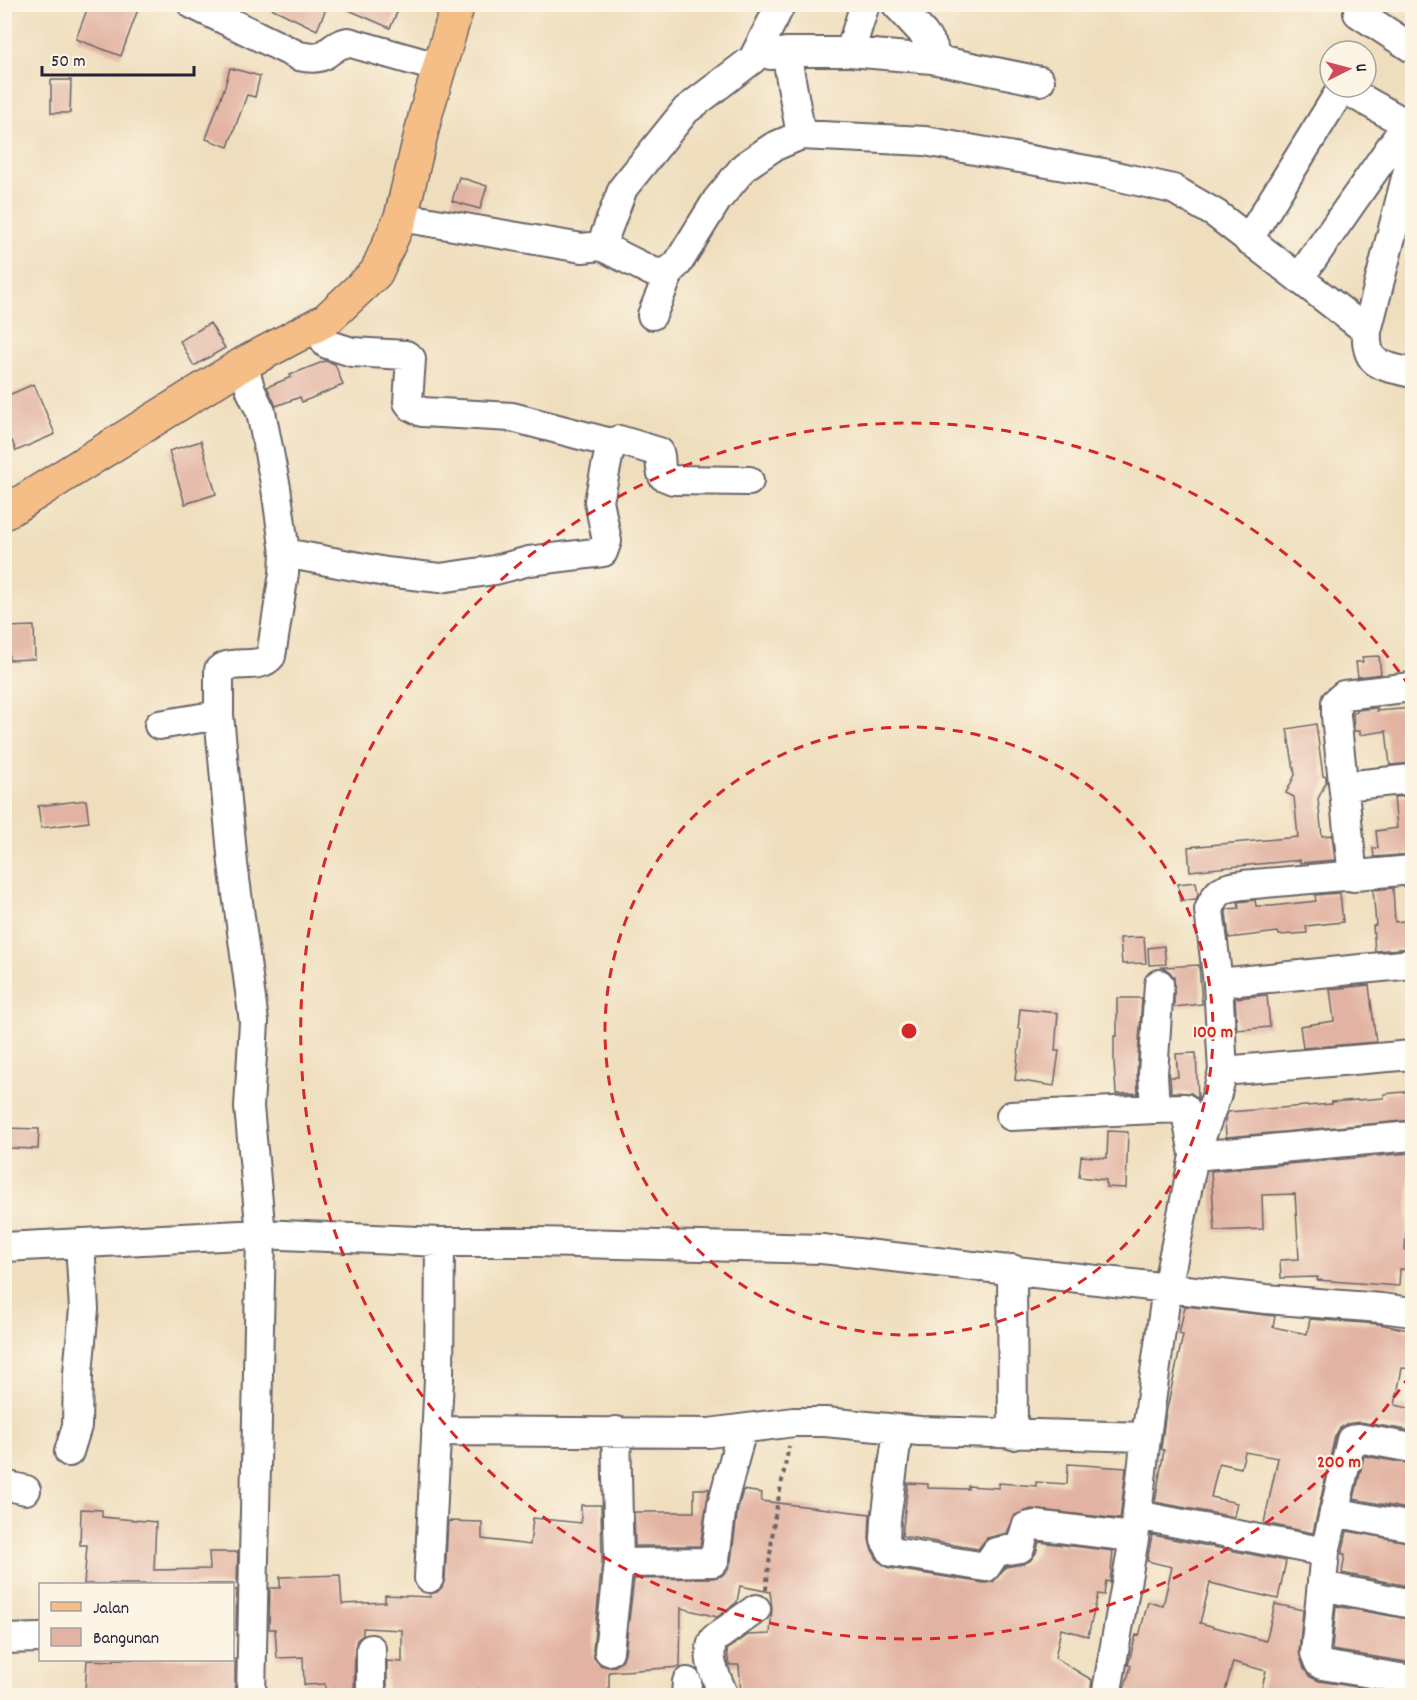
<svg xmlns="http://www.w3.org/2000/svg" width="1417" height="1700" viewBox="0 0 1417 1700" font-family="Dekko,sans-serif">
  <style>
    .building { fill: #e2b3a2 }
    .lines { fill: none; stroke-linecap: round; stroke-linejoin: round }
    .minor-casing { stroke: #6a6468; stroke-width: 32 }
    .major-casing { stroke: #6a6468; stroke-width: 36 }
    .path { stroke: #6a6468; stroke-width: 4; stroke-dasharray: 4.5 4.5; stroke-linecap: butt }
    .minor { stroke: #fff; stroke-width: 28 }
    .major { stroke: #f6be87; stroke-width: 33 }
    .ring { fill: none; stroke: #d62828; stroke-width: 3; stroke-dasharray: 10 8 }
    .centre { fill: #d62828; stroke: #fcf5e5; stroke-width: 3 }
    .ring-label { font-size: 18px; text-anchor: middle; font-weight: bold; fill: #d62828; stroke: #fcf5e5; stroke-width: 4.5; stroke-linejoin: round; paint-order: stroke }
  </style>
  <rect width="100%" height="100%" fill="#fcf5e5"/>
  <filter id="ink" filterUnits="userSpaceOnUse"><feTurbulence type="fractalNoise" baseFrequency=".0167" numOctaves="2"/><feDisplacementMap in="SourceGraphic" scale="12" xChannelSelector="R" yChannelSelector="G"/><feConvolveMatrix kernelMatrix="1 2 1 2 8 2 1 2 1" color-interpolation-filters="sRGB"/></filter>
  <filter id="wash" filterUnits="userSpaceOnUse"><feTurbulence type="fractalNoise" baseFrequency=".008" numOctaves="4" result="noise"/><feDisplacementMap in="SourceGraphic" scale="24" xChannelSelector="R" yChannelSelector="G"/><feGaussianBlur stdDeviation="1.35" result="paint"/><feColorMatrix in="noise" values="0 0 0 0 0 0 0 0 0 0 0 0 0 0 0 0 0 1.4 0 .05"/><feComposite in="paint" operator="in"/></filter>
  <g filter="url(#wash)">
    <rect width="100%" height="100%" fill="#efdebd"/>
    <g id="blocks">
      <path class="building" d="M89 4H140L121 56 76 39Z
        M263 4H328L317 30Z
        M335 4H386L398 10 390 28Z
        M230 68 260 76 255 97 247 95 228 147 206 139 225 86Z
        M51 80H71L70 113H51Z
        M459 177 487 186 480 209 452 201Z
        M210 323 225 348 194 366 180 341Z
        M325 361 335 364 343 385 302 402 300 397 276 406 267 387 291 377 290 375Z
        M34 384 55 434 16 451 12 441 4 444V397Z
        M201 441 216 494 185 504 169 451Z
        M34 626 35 659 9 660 7 627Z
        M1379 656 1381 674 1358 677 1356 662H1363L1362 657Z
        M1377 708V711L1413 708V763L1390 765 1386 731 1360 735V731H1354L1353 713 1357 712V710Z
        M1316 724 1323 776 1326 777V782L1318 799 1322 836 1332 835 1335 860 1300 863V860L1190 871 1188 847 1298 837 1294 797 1286 793 1295 775 1287 729Z
        M1411 796 1413 854 1374 857 1373 848H1378L1376 831 1397 828 1394 797Z
        M86 800 89 822 41 828 38 806Z
        M1196 882 1198 895 1196 899 1180 901 1178 884Z
        M1393 888 1395 922 1413 920V948L1375 951 1373 926 1376 925 1373 890Z
        M1340 893 1343 922 1306 926 1307 933 1279 935 1278 932 1229 938 1226 912 1227 909 1239 908 1238 902 1255 900 1256 906H1272L1316 901 1315 895Z
        M1144 937 1146 963 1122 964 1120 938Z
        M1164 946 1166 964 1149 965 1148 948Z
        M1199 965 1202 1004 1174 1007V977L1169 971 1162 967Z
        M1369 985 1376 1042 1303 1048 1300 1026 1334 1021 1330 989Z
        M1267 995 1270 1027 1237 1030 1235 998Z
        M1117 998H1142L1137 1073 1138 1093 1116 1094 1114 1062V1036H1117Z
        M1020 1009 1058 1013 1055 1051H1059L1054 1086 1015 1080 1021 1029H1018Z
        M1196 1053 1198 1098 1191 1093 1171 1092 1170 1077H1178L1176 1054Z
        M1413 1091V1120L1226 1137 1225 1121 1228 1112 1332 1104 1331 1102 1384 1098V1094Z
        M4 1128 39 1129 38 1149 4 1148Z
        M1108 1131 1128 1132 1126 1188 1106 1187V1180L1079 1177 1081 1156 1107 1158Z
        M1411 1153 1405 1250H1413V1270L1400 1269 1399 1286 1317 1280 1318 1277 1281 1278 1280 1260 1299 1259 1295 1194 1262 1195 1263 1229 1215 1231 1211 1171Z
        M1185 1306 1275 1316 1273 1327 1307 1334 1310 1319 1379 1324 1413 1331V1369L1402 1368 1395 1405 1413 1409V1431L1360 1422 1346 1424 1340 1428 1335 1436 1313 1533 1264 1523 1278 1458 1245 1452 1241 1468 1219 1463 1211 1497 1237 1503 1234 1517 1155 1502 1164 1450 1161 1449 1165 1418 1183 1335 1179 1334Z
        M1364 1456 1413 1464V1510L1354 1499Z
        M1068 1464 1126 1468 1120 1519 1031 1509 1015 1515 1007 1533 987 1538 978 1549 902 1536 908 1483 928 1484V1488L968 1489V1486L999 1488V1483L1036 1486V1482L1067 1484Z
        M694 1489H709L700 1546H635L634 1512H694Z
        M743 1490 762 1493 761 1501 870 1514 869 1539 871 1548 878 1561 889 1568 984 1583 993 1582 1006 1567 1023 1564 1030 1561 1036 1553 1039 1542 1113 1551 1110 1582 1106 1581 1104 1595 1098 1594 1088 1636 1061 1629 1055 1658 1092 1680 1090 1695H741L739 1665H729L727 1650 748 1635 770 1634 772 1608 770 1592 740 1586 737 1602 717 1617 681 1608 680 1667 609 1672V1695H520V1693L476 1689V1695H387V1661L402 1662V1630L363 1628V1635L357 1640 355 1648 354 1688 325 1690V1684L304 1685 303 1657 277 1658 275 1629H269L270 1588H280V1577L340 1575 342 1604 385 1602V1595L430 1597V1594L437 1592 442 1587 445 1579 448 1521 482 1522V1539L530 1545 533 1518 581 1523V1505H601L602 1562 593 1650 594 1658 600 1665 608 1667 615 1666 622 1661 625 1653 634 1579 713 1578 721 1576 727 1571 731 1561 738 1508Z
        M81 1509 102 1510V1517L156 1522 154 1570 210 1569 209 1552H238L237 1584H84L87 1545H80Z
        M1347 1531 1413 1543V1587L1342 1573 1345 1554H1342Z
        M1152 1535 1286 1561 1278 1599 1210 1583 1200 1623 1266 1641 1275 1604 1303 1610 1299 1652 1304 1669 1310 1677 1319 1681 1405 1695H1260L1266 1671 1233 1662 1224 1695H1141L1124 1689 1131 1666 1128 1665 1136 1635 1139 1636 1148 1602 1163 1606 1172 1567 1147 1561Z
        M232 1590H237L236 1630H232Z
        M1336 1606 1413 1620V1663L1332 1650Z
        M114 1659H235V1695H112V1692L85 1691 87 1660 114 1661Z"/>
    </g>
  </g>
  <g filter="url(#ink)">
    <use href="#blocks" fill-opacity="0" stroke="#6a6468" stroke-width="1.5"/>
    <g class="lines">
      <g class="minor-casing">
        <path id="minor" d="M192 4 299 56C331 63 324 47 348 42L440 68
          M896 4 923 33 933 47 932 59
          M1358 13 1412 48
          M786 52H850L932 59 1040 81
          M850 52 865 4
          M770 55 786 52 801 135
          M1341 87 1412 127
          M1412 154 1367 331C1365 368 1383 365 1412 373
          M401 217 582 248 601 246 653 272C665 274 670 271 678 263L717 200 745 166 773 147 801 135 925 141 1103 173 1173 189 1216 214 1367 331
          M1248 240 1342 88
          M601 246 623 188 686 110 753 59 781 4
          M1300 277 1406 125
          M652 315 670 271
          M315 326 327 344 352 352 406 355 411 359 408 402 412 407 422 412 512 417 611 443
          M243 364 251 391 261 412 276 488 285 553 284 573 271 656C259 671 233 658 219 670V715L233 864 254 1022 249 1107 261 1234 251 1696
          M285 553 386 572 440 578 495 570 529 561 603 552 607 541 599 501 611 443 619 440 659 452C662 461 659 468 663 476L673 480 749 481
          M159 725 219 715
          M1344 786 1412 779
          M1353 877 1336 716V702L1344 695 1412 687
          M1218 983 1412 964
          M1159 984 1153 1074 1155 1109 1185 1108 1194 1154
          M1223 1071 1412 1055
          M1011 1116 1155 1109
          M1194 1156 1216 1097 1223 1071 1218 983 1209 910C1217 889 1223 888 1243 885L1412 870
          M4 1247 261 1234 440 1242H537L822 1249 1266 1299 1381 1308 1412 1312
          M1012 1269 1013 1435
          M898 1429 886 1520 885 1540 892 1552 986 1567 996 1552 1020 1548 1026 1527 1035 1525 1124 1536 1134 1539
          M436 1431 709 1433 794 1422H825L920 1431 1146 1437
          M1412 1448 1358 1438 1351 1440 1325 1552 1315 1653 1319 1663 1322 1665 1412 1680
          M69 1452 77 1426 78 1373 84 1309 80 1243
          M4 1485 26 1490
          M1334 1512 1412 1527
          M1137 1515 1325 1552
          M619 1563 713 1562 715 1559 722 1505 742 1430
          M429 1578 439 1379 440 1242
          M1322 1586 1412 1604
          M4 1639 40 1638
          M371 1649V1696
          M609 1651 619 1563 616 1431
          M686 1696 687 1682
          M724 1696C717 1678 704 1657 714 1639L756 1609
          M1106 1696 1134 1539 1146 1437 1167 1288 1194 1156 1412 1136"/>
      </g>
      <g class="major-casing">
        <path id="major" d="M4 513 243 364 326 320 376 273 401 217 426 113 458 4"/>
      </g>
      <path class="path" d="M766 1590 774 1521 789 1446"/>
      <use href="#minor" class="minor"/>
      <use href="#major" class="major"/>
    </g>
  </g>
  <g class="ring">
    <circle cx="909" cy="1031" r="304"/>
    <path d="M1410 1375A608 608 0 1 1 1410 687"/>
  </g>
  <circle cx="909" cy="1031" r="9" class="centre"/>
  <g class="ring-label">
    <text x="1213" y="1037">100 m</text>
    <text x="1339" y="1467">200 m</text>
  </g>
  <rect width="1417" height="1700" fill="none" stroke="#fcf5e5" stroke-width="24"/>
  <rect x="39" y="1583" width="195" height="78" fill="#fcf5e5" stroke="#a5a1a1" stroke-width="1.5"/>
  <rect x="51" y="1602" width="30" height="9" fill="#f6be87" stroke="#a5a1a1" stroke-width="1.5"/>
  <text x="93" y="1613" font-size="18" fill="#22223b">Jalan</text>
  <rect x="51" y="1628" width="30" height="18" fill="#e2b3a2" stroke="#a5a1a1" stroke-width="1.5"/>
  <text x="93" y="1643" font-size="18" fill="#22223b">Bangunan</text>
  <g transform="translate(1348 69) rotate(84)"><circle r="28" fill="#fcf5e5" stroke="#a5a1a1" stroke-width="1.5"/>
  <path d="M0-4.5L10 22L0 15L-10 22Z" fill="#d1495b"/>
  <text y="-9" font-size="16" font-weight="bold" text-anchor="middle" fill="#22223b">U</text>
  </g>
  <path d="M42 66v9h152v-9" fill="none" stroke="#22223b" stroke-width="3"/>
  <text x="51" y="66" font-size="18" fill="#22223b" stroke="#fcf5e5" stroke-width="4.5" paint-order="stroke">50 m</text>
</svg>
